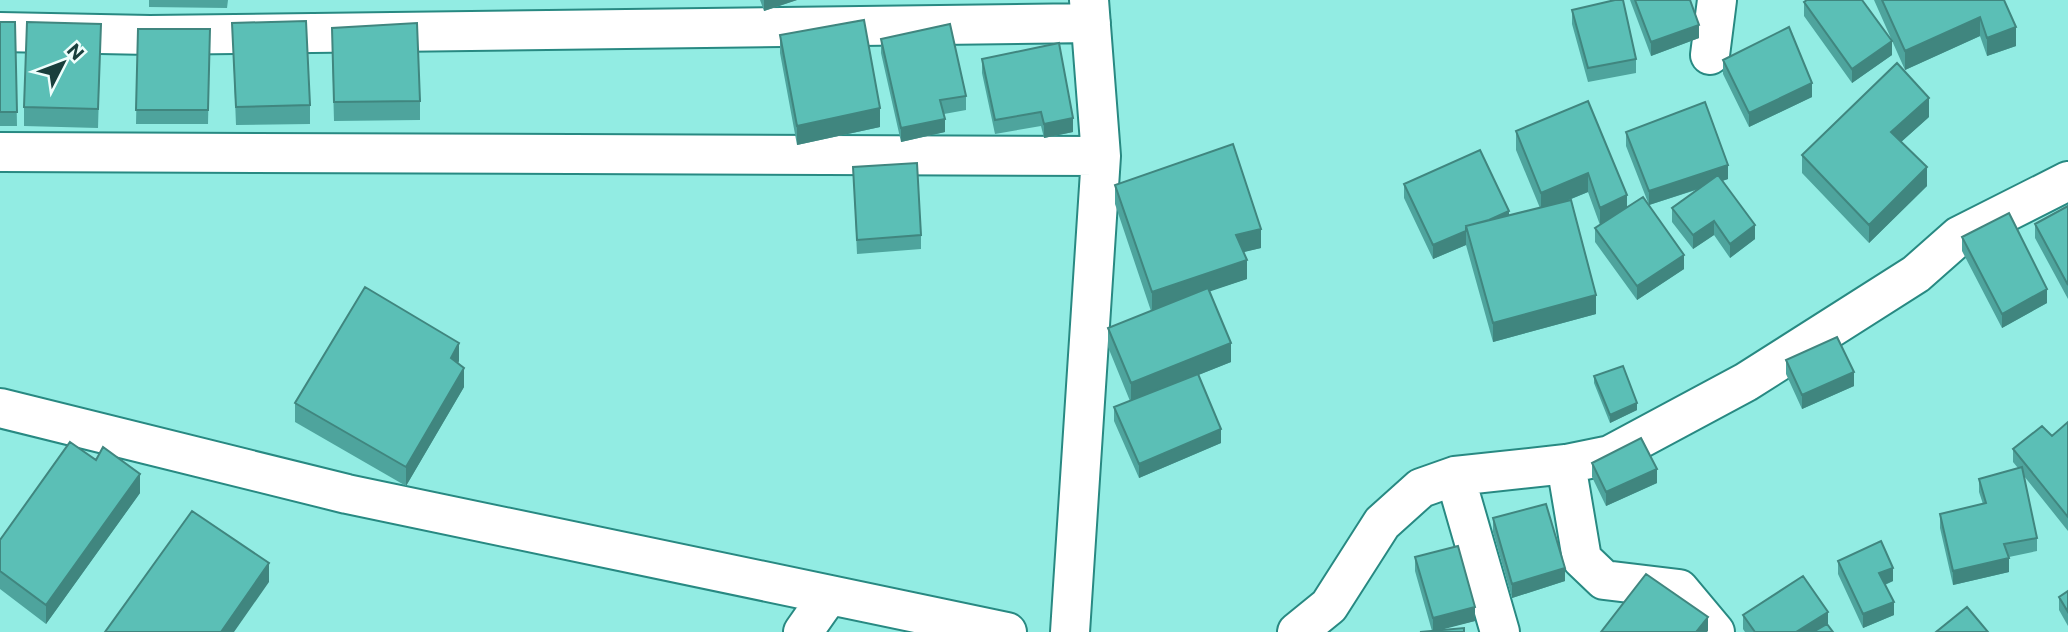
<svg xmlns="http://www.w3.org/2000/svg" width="2068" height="632" viewBox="0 0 2068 632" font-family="Commissioner,sans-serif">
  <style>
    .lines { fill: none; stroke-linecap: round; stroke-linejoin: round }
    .minor-casing { stroke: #288982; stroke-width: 42 }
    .minor { stroke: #fff; stroke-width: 38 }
    .wall { fill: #4ea49d }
    .shaded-wall { fill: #40867f }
    .building { fill: #5bbfb6; stroke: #40867f; stroke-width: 2 }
  </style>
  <rect width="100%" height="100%" fill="#92ece3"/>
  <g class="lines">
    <g class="minor-casing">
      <path id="minor" d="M0 32 150 35 1091 23
        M1710 55 1717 0
        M0 152 1101 156
        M0 408 347 494 1007 632
        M1566 464 1582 559 1604 580 1679 589 1715 632
        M1455 476 1500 632
        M803 632 829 595
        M1070 632 1101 156 1089 0
        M1297 632 1329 606 1382 523 1421 488 1455 476 1566 464 1610 455 1746 382 1916 274 1959 236 2068 181"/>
    </g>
    <use href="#minor" class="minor"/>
  </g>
  <path class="wall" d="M149 0H228L227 8 149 7Z
    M760 0H797L764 11Z
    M1630 0H1690L1699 38 1651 56Z
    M1874 0H2004L2016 46 1987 56 1980 36 1905 70Z
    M1804 2 1892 55 1852 83 1804 16Z
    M1572 10 1636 59V73L1588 82 1572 24Z
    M0 22H15L17 126H0Z
    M232 23 310 105V124L236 125Z
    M101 24 98 128 24 126V107Z
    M138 29H210L208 124H136Z
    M780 35 880 127 797 145 780 53Z
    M881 39 966 96V110L944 114 945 132 901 142 881 53Z
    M332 47 420 101V120L334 121Z
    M982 59 1073 132 1044 138 1041 126 995 134 982 73Z
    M1723 60 1812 97 1749 127 1723 74Z
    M1588 101 1627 207 1649 205 1626 146V132L1728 179 1722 181 1755 239 1730 258 1714 235 1693 249 1672 222V208L1699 189 1649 205 1684 269 1637 300 1595 242V228L1600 225 1588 192 1564 202 1596 314 1493 342 1466 245 1433 259 1404 198V184L1509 215 1540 208 1516 150V131Z
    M1929 117 1901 142 1927 186 1869 243 1802 173V155Z
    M853 167 921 235V249L857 254Z
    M1115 185 1261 248 1243 252 1247 279 1209 291 1231 362 1198 375 1221 443 1139 478 1114 421V407L1130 401 1108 347V328L1151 311 1115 204Z
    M2068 206V299L2035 238V224Z
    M1962 237 2047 303 2002 328 1962 251Z
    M1786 360 1854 386 1802 409 1786 374Z
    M459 361 458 364 464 387 406 486 295 422V403Z
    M1594 376 1637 410 1610 423 1594 383Z
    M2068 422V531L2024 476 2037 538V551L2009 557V572L1953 585 1940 528V514L1983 504 1979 492V479L2018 468 2013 462V449L2052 436Z
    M96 460 140 493 46 624 0 589V540Z
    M1592 463 1657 483 1606 506 1592 477Z
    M1493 518 1565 581 1512 598 1493 532Z
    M1415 557 1475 621 1432 631 1415 571Z
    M1838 561 1893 581 1885 585 1894 615 1863 628 1838 574Z
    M2068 591V626L2059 610V597Z
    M1743 615 1828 625 1833 632H1745L1743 629Z"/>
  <path class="shaded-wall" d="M764 0H797L764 11Z
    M1980 17V36L1905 70V51Z
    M1699 25V38L1651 56V42Z
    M2016 27V46L1987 56V38Z
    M1892 41V55L1852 83V69Z
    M1812 83V97L1749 127V113Z
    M1929 98V117L1891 151V132Z
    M880 108V127L797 145V126Z
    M1073 118V132L1044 138V124Z
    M945 119V132L901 142V128Z
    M1728 165V179L1649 205V191Z
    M1927 167V186L1869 243V225Z
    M1588 173V192L1541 211V193Z
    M1627 195V214L1600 227V208Z
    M1509 211V225L1467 230Z
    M1714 221V235L1693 249V235Z
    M1755 225V239L1730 258V244Z
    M1261 229V248L1236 254V235Z
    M1466 231V245L1433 259V245Z
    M1684 255V269L1637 300V286Z
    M1247 260V279L1152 311V292Z
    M2047 289V303L2002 328V314Z
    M1596 295V314L1493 342V323Z
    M459 343V361L451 377V358Z
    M1231 343V362L1131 402V383Z
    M464 368V387L406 486V467Z
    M1854 372V386L1802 409V395Z
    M1637 403V410L1610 423V415Z
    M1221 429V443L1139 478V464Z
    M1657 469V483L1606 506V492Z
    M140 474V493L46 624V605Z
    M2009 558V572L1953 585V571Z
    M269 563V582L234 632H221Z
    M1565 568V581L1512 598V584Z
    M1893 568V581L1879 587V573Z
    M1894 602V615L1863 628V614Z
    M1475 607V621L1433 632V618Z
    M1828 612V626L1818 632H1796Z
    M1708 617V631L1707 632H1696Z"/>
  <path class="building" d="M1615 0H1623L1636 59 1588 68 1572 10Z
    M1635 0H1690L1699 25 1651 42Z
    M1807 0H1862L1892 41 1852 69 1804 2Z
    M1882 0H2004L2016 27 1987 38 1980 17 1905 51Z
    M864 20 880 108 797 126 780 35Z
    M306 21 310 105 236 107 232 23Z
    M0 22H15L17 112H0Z
    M27 22 101 24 98 109 24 107Z
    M417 23 420 101 334 102 332 28Z
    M950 24 966 96 940 100 945 119 901 128 881 39Z
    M1789 27 1812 83 1749 113 1723 60Z
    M138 29H210L208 110H136Z
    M1059 43 1073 118 1044 124 1041 112 995 120 982 59Z
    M1897 63 1929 98 1891 132 1927 167 1869 225 1802 155Z
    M1588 101 1627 195 1600 208 1588 173 1541 193 1516 131Z
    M1705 102 1728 165 1649 191 1626 132Z
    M1233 144 1261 229 1236 235 1247 260 1152 292 1115 185Z
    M1480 150 1509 211 1489 220 1466 226V231L1433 245 1404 184Z
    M917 163 921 235 857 240 853 167Z
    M1718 175 1755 225 1730 244 1714 221 1693 235 1672 208Z
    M1643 197 1684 255 1637 286 1595 228Z
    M1571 200 1596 295 1493 323 1466 226Z
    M2068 206V285L2035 224Z
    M2009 213 2047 289 2002 314 1962 237Z
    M365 287 459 343 451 358 464 368 406 467 295 403Z
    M1208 288 1231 343 1131 383 1108 328Z
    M1837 337 1854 372 1802 395 1786 360Z
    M1623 366 1637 403 1610 415 1594 376Z
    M1198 374 1221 429 1139 464 1114 407Z
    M2068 422V517L2013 449 2042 426 2052 436Z
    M1641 438 1657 469 1606 492 1592 463Z
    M70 442 96 460 103 447 140 474 46 605 0 571V540Z
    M2022 467 2037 538 2004 544 2009 558 1953 571 1940 514 1986 503 1979 479Z
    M1546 504 1565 568 1512 584 1493 518Z
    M192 511 269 563 221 632H105Z
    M1881 541 1893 568 1879 573 1894 602 1863 614 1838 561Z
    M1458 546 1475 607 1433 618 1415 557Z
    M1646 574 1708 617 1696 632H1601Z
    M1803 576 1828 612 1796 632H1755L1743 615Z
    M2068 591V612L2059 597Z
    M1967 607 1988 632H1936Z
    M1827 624 1833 632H1813Z
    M1464 628V632H1420Z"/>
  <g transform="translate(63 63) rotate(48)" stroke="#eefefc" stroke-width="5" paint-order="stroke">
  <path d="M0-5L12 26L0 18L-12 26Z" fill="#193f3c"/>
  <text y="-10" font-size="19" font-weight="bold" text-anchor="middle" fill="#193f3c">N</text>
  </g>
</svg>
